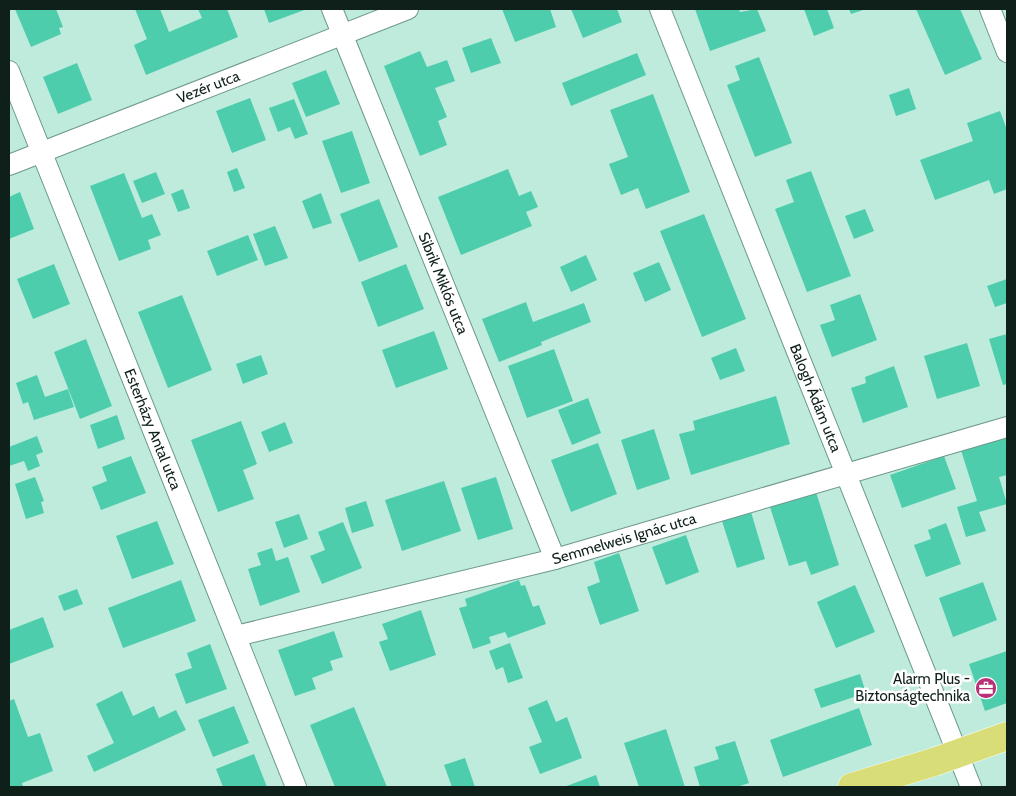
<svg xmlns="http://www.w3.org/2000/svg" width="1016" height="796" viewBox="0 0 1016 796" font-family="Cabin,sans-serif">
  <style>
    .building { fill: #4dcdac }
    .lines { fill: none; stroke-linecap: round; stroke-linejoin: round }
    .street-casing { stroke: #6d988b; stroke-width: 22 }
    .primary-casing { stroke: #fff; stroke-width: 29 }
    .street { stroke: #fff; stroke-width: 20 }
    .primary { stroke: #d8dd77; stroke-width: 28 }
    .labels { text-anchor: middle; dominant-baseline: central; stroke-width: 5; stroke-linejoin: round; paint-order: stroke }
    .street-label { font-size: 15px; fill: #0f201b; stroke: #fff }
    .poi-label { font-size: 15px; fill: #0f201b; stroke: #fff; text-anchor: end }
  </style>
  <rect width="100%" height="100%" fill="#beebdc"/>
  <path class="building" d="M15 9H56L63 27 59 28 61 34 31 47Z
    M135 9H160L169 32 202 18 198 9H227L238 37 146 75 134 45 147 39Z
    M264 9H307L269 23Z
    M502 9H550L556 27 515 42Z
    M571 9H617L622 22 583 38Z
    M695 9H739L740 12 757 9 766 31 710 51Z
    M804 9H827L834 28 814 36Z
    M849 9H866L851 14Z
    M916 9H960L982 59 945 75Z
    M491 38 501 63 471 73 462 48Z
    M420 51 427 67 447 60 455 81 435 88 447 117 438 121 447 145 420 156 384 66Z
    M637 53 646 75 571 106 562 83Z
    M759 57 792 143 755 157 727 85 740 80 735 66Z
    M77 63 92 100 58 114 43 77Z
    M326 70 340 104 306 117 292 83Z
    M909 88 916 109 896 116 889 95Z
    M653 94 690 192 646 209 638 188 621 195 609 164 628 157 610 110Z
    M250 98 266 140 232 153 216 111Z
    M294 99 308 134 295 139 290 127 278 132 269 108Z
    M1000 111 1007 130V189L994 194 989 180 935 200 920 160 973 141 967 123Z
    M352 131 370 183 341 193 322 141Z
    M237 168 245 188 234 192 227 172Z
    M508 169 519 196 531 191 538 207 526 212 532 226 461 255 438 197Z
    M811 171 851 276 807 292 775 209 794 202 786 180Z
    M156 172 165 194 142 203 133 181Z
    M124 173 142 218 152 214 161 235 148 240 151 249 119 261 90 186Z
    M183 189 190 208 178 212 171 194Z
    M20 192 34 229 9 239V197Z
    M321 193 332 223 313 229 302 201Z
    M379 199 398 247 359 262 340 214Z
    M865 209 874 231 854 239 845 216Z
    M704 214 746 319 702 337 660 231Z
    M275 226 288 258 265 266 253 234Z
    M248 235 258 260 217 276 207 251Z
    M586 255 597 280 571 292 560 267Z
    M659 262 671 290 645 302 633 273Z
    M54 264 70 304 33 319 17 279Z
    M406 264 424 309 378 327 361 282Z
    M1007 279V303L995 307 987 286Z
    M860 294 877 340 832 357 820 325 835 320 830 305Z
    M182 295 212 370 168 388 138 312Z
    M526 302 533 322 584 303 591 322 541 342 542 345 499 362 482 319Z
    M434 331 448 369 396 388 382 350Z
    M1007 334V384L1003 385 989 339Z
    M86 339 112 406 80 419 54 352Z
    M967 343 980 386 937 399 924 356Z
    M736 348 745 371 720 380 711 358Z
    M554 349 573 401 527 418 508 366Z
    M261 355 268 374 243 384 236 364Z
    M894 366 908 407 863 423 851 388 866 383 865 377Z
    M37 375 45 397 68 389 74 407 34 420 28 402 23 404 16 383Z
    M776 396 790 444 691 475 679 434 695 430 693 421Z
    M588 398 601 433 572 445 558 410Z
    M117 415 125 439 98 449 90 425Z
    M241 421 257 464 243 470 254 499 218 512 191 440Z
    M285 422 293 443 269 452 261 432Z
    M654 429 670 479 637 490 621 440Z
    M37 436 43 452 36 455 40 466 28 471 24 461 9 466V447Z
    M1007 437V475L999 477 1007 504 979 512 986 531 966 537 957 507 977 501 960 447Z
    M598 443 617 494 571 512 551 460Z
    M131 456 146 493 101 510 92 487 107 481 102 467Z
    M944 456 956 489 902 508 890 475Z
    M35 477 44 501 41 502 44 513 26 519 15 484Z
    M496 477 513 529 478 540 461 488Z
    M444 481 461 531 402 551 385 500Z
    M815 489 839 565 811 575 806 561 789 566 769 504Z
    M366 501 374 526 352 533 345 508Z
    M751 512 765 559 737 568 722 521Z
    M299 514 308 539 284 548 275 522Z
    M157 521 174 564 132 579 116 536Z
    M343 522 362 568 322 584 310 556 325 550 318 532Z
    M946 523 961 564 926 577 914 545 931 539 928 530Z
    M686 535 699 572 666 585 652 547Z
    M272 548 276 561 288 557 300 592 260 606 248 569 261 565 257 553Z
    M619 553 639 611 600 625 587 587 600 582 594 562Z
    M181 580 196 621 123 648 108 608Z
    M519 580 521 586 525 585 533 607 539 605 546 624 508 638 505 632 489 637 491 643 473 649 459 608 467 606 465 599Z
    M983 582 997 620 953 637 939 598Z
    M855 585 875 632 836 648 817 602Z
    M77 589 83 604 64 611 58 596Z
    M421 610 436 655 390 671 379 642 388 639 382 624Z
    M43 617 54 647 9 664V630Z
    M334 631 343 657 330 661 333 670 312 678 316 689 295 696 278 650Z
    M510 643 523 678 508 683 503 667 496 670 489 651Z
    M210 644 227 689 186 704 175 674 192 668 187 653Z
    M1007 651V703L985 711 969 664Z
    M860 674 866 693 821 708 814 689Z
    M122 691 133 716 154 706 159 718 176 710 186 730 94 772 87 756 114 743 96 704Z
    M14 699 28 737 40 733 53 771 22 783 23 787H9V701Z
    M547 700 556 722 567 717 582 758 540 774 529 747 542 742 528 708Z
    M234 706 249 743 213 757 198 720Z
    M354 707 387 787H335L310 725Z
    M859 708 872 745 783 777 770 740Z
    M666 729 685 787H639L624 743Z
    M735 741 749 783 737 787H700L694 767 719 759 715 747Z
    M254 754 267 787H223L216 769Z
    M465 758 475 787H452L444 765Z
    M596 775 600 787H564Z"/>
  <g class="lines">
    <g class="street-casing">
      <g id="street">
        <path id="s1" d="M332 9 555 559"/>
        <path id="s2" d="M660 9 971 787"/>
        <path d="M990 9 1007 52"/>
        <path id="s3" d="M9 71 296 787"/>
        <path id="s4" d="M9 165 408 9"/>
        <path id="s5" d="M236 636 555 559 1007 427"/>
      </g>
    </g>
    <g class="primary-casing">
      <path id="primary" d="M852 787 934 762 1007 736"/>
    </g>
    <use href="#street" class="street"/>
    <use href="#primary" class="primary"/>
  </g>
  <defs>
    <g id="office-disc" transform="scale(1.125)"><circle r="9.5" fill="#b63177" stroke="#fff"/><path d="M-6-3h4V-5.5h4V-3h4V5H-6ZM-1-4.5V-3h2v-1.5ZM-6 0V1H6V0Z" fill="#fff"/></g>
  </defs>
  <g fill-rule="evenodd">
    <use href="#office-disc" x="986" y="688"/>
  </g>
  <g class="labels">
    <g class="street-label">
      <text stroke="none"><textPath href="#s4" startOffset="214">Vezér utca</textPath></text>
      <text stroke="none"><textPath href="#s1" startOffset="296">Sibrik Miklós utca</textPath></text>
      <text stroke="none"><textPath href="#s2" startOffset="419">Balogh Ádám utca</textPath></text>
      <text stroke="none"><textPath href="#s3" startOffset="386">Esterházy Antal utca</textPath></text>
      <text stroke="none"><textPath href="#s5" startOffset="400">Semmelweis Ignác utca</textPath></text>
    </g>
    <g class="poi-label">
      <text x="970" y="679">Alarm Plus -<tspan x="970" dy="17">Biztonságtechnika</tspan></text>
    </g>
  </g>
  <rect width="1016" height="796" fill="none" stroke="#0f201b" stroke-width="20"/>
</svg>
